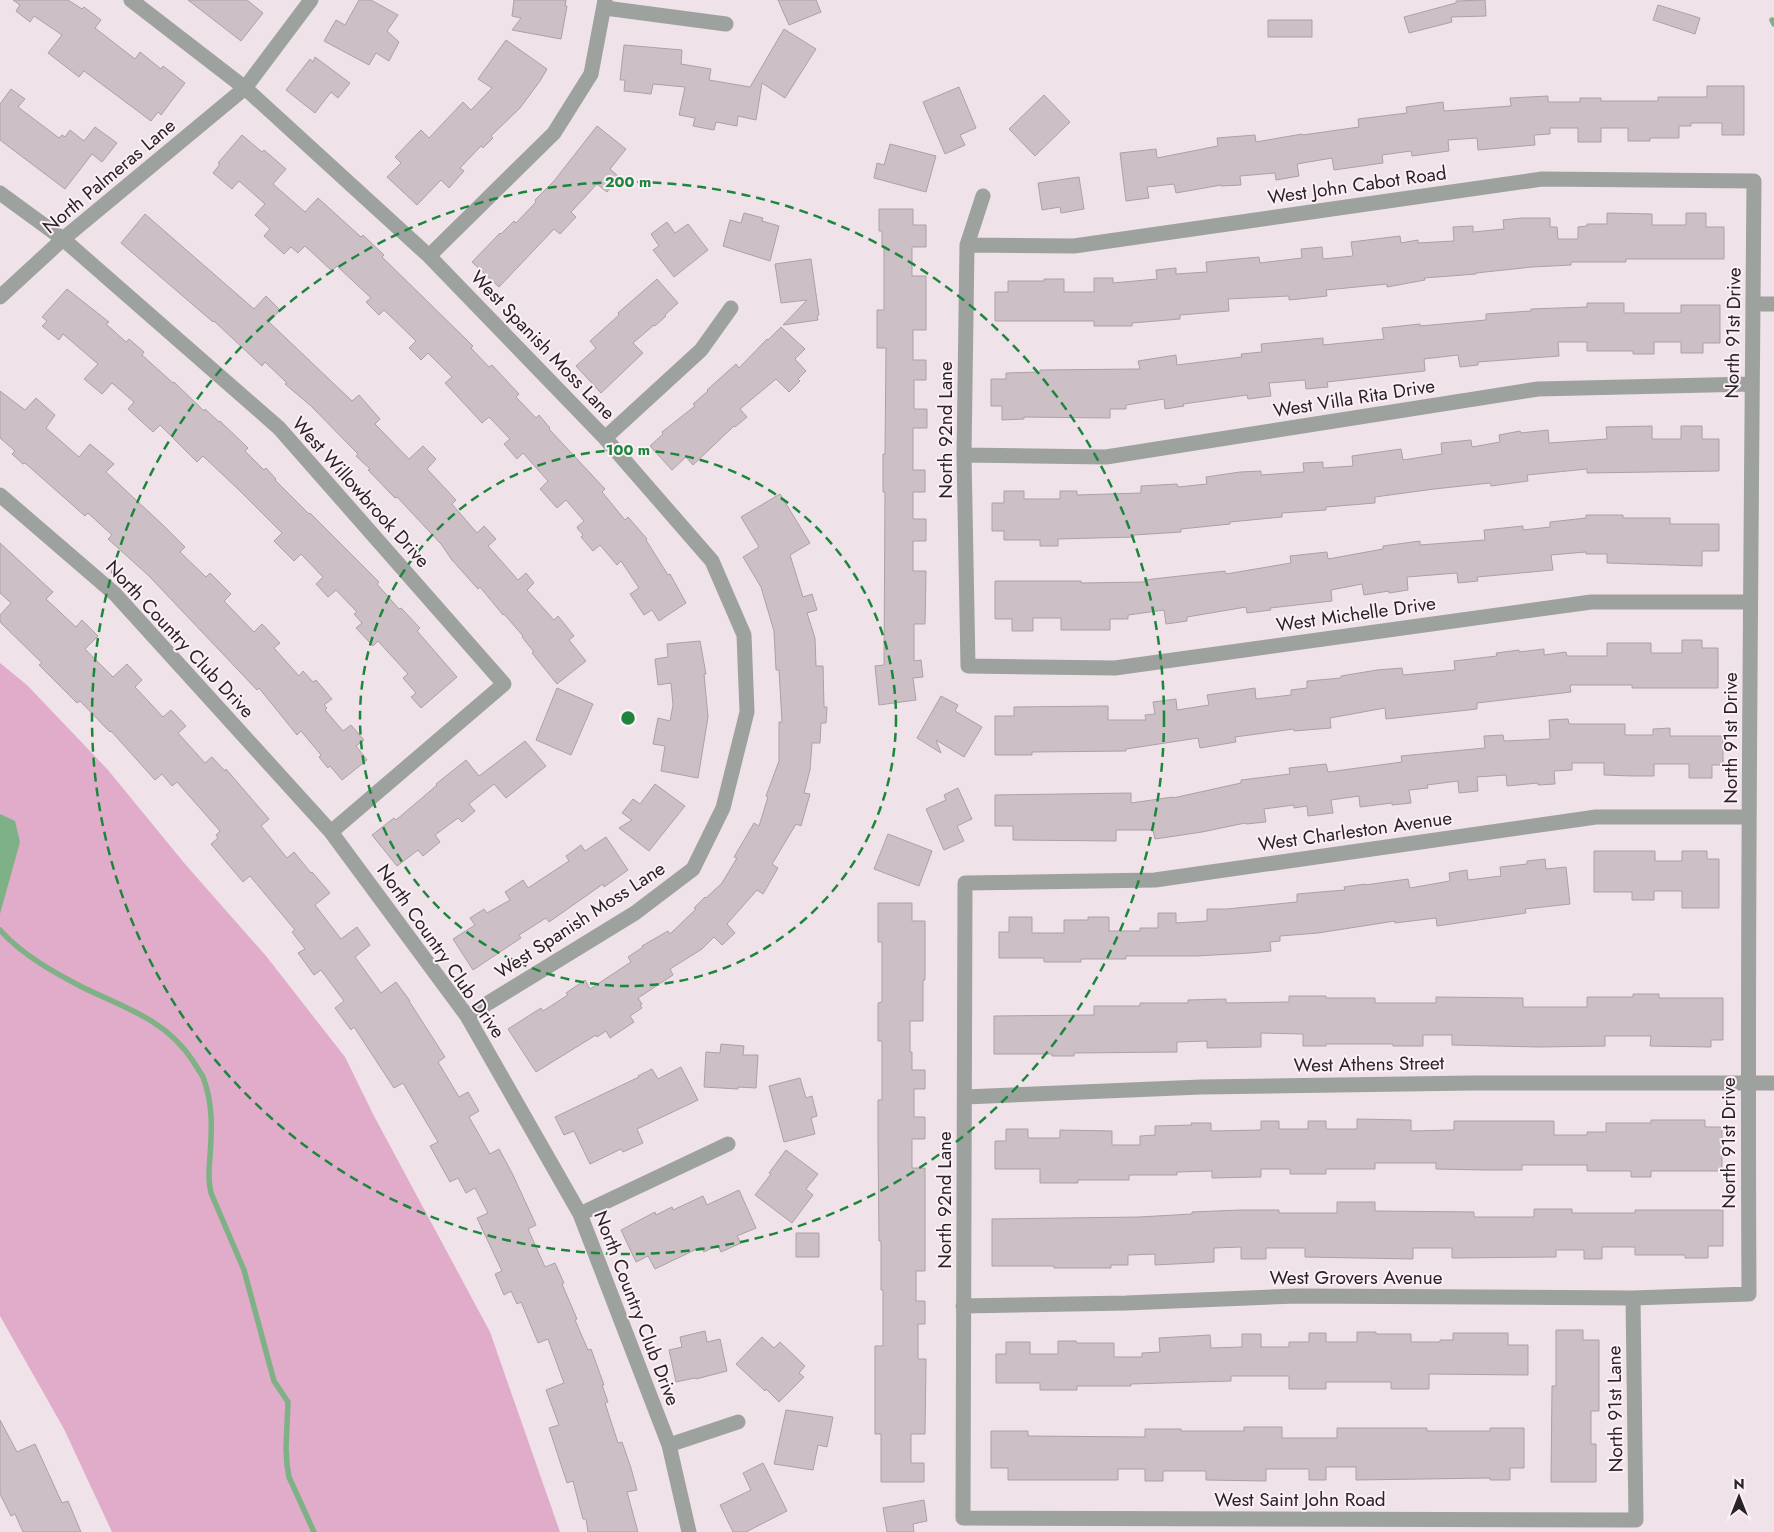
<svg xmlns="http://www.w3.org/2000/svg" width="1774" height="1532" viewBox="0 0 1774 1532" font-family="Jost,sans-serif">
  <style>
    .green { fill: #e0acc9 }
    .water { fill: #7eb185 }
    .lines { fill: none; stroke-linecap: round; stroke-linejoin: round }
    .stream { stroke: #7eb185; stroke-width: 5.5 }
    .building { fill: #ccbfc6; stroke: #ada1a7 }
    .minor { stroke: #9da29e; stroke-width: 15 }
    .ring { fill: none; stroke: #1d863c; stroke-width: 2.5; stroke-dasharray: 9 6 }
    .labels { text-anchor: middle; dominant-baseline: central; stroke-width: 4; stroke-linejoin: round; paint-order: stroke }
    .street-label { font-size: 19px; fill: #282326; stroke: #fceff6 }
    .centre { fill: #1d863c; stroke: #fceff6; stroke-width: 2.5 }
    .ring-label { font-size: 15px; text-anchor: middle; font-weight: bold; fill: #1d863c; stroke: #fceff6; stroke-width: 4; stroke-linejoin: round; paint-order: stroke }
  </style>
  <rect width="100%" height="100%" fill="#efe2e9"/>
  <path class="green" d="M0 663 27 685 108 770 185 864 266 956 345 1057 374 1116 490 1332 560 1532H112L64 1429 0 1316Z"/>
  <path class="water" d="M0 814 15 821 20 842 0 914Z"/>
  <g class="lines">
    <path class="stream" d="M1772 20 1774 24
      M0 930C22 955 55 973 84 988 126 1008 166 1020 193 1061 196 1066 200 1072 203 1077 213 1103 212 1129 210 1156 209 1169 208 1180 211 1193L244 1270 274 1381 288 1402 286 1448 287 1465 289 1477 314 1532"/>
  </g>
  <path class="building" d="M13 0H68L82 9 84 7 101 20 95 28 135 59 140 52 161 69 163 66 185 83 161 115 158 112 151 121 84 71 79 77 48 53 62 35 34 16 30 22 16 11 20 5Z
    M188 0H247L263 13 241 41Z
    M359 0H371L398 15 387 31 399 42 389 61 376 53 369 65 324 41 336 20 345 25Z
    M514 0H566L565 6H567L561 39 512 30 521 18 512 16Z
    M778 0H816L821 12 789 25Z
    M1485 0 1486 16 1451 17 1452 22 1409 33 1404 17 1456 3V1Z
    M1658 5 1700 18 1695 34 1653 20Z
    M1268 20H1312V37H1268Z
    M784 29 816 49 785 98 762 83 756 120 738 116 737 126 716 122 714 130 693 126 695 118 679 115 685 87 653 84 651 94 624 91 625 80H620L624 45 682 50 681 64 711 69 709 80 750 87Z
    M506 40 547 69 540 81 520 108 491 136 493 138 483 148 481 146 460 168 464 171 449 188 441 180 417 205 387 177 401 163 395 157 421 130 429 138 463 102 471 110 492 88 478 79Z
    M315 57 350 83 338 98 331 92 315 113 286 90 310 59 313 62Z
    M1707 86H1744V135H1722V123H1691V126H1679V138H1650V141H1628V128H1601V142H1578V128H1550V134L1534 135 1535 145 1478 150 1477 138 1448 140 1449 151 1412 156 1411 151 1382 155 1383 163 1334 170 1332 158 1297 164 1299 176 1276 180 1275 173 1240 176 1241 185 1221 186V185L1176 193 1174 184 1147 187 1149 198 1126 201 1120 153 1156 149 1157 158 1218 146 1217 138 1255 135 1256 142 1302 134 1303 135 1359 127 1358 119 1407 113 1406 107 1443 102 1444 111 1511 106 1510 98 1548 96V102H1580V98H1601V101H1658V97H1707Z
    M959 87 976 128 960 135 965 145 945 154 923 102Z
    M11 89 25 99 18 107 59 138 62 135 65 137 70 130 84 141 95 127 117 143 102 162 92 154 65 189 0 140V104Z
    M1044 95 1070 122 1035 156 1009 129Z
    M597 126 626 149 610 169 619 177 607 192 597 184 571 212 576 217 560 234 554 229 499 287 472 262 500 233 501 234 514 221 516 223 536 202 535 200 554 181Z
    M242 135 262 152 264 150 286 169 273 184 305 212 318 198 361 237 363 235 384 255 382 257 473 346 471 348 489 367 492 365 519 394 516 397 536 418 539 415 550 428 549 429 605 489 602 492 625 520 628 517 647 539 646 540 668 575 670 574 686 603 659 621 652 610 644 615 630 594 639 588 621 561 617 565 600 545 593 551 581 537 583 535 578 529 577 527 584 521 566 500 557 508 540 489 548 481 523 453 517 459 504 444 510 439 489 417 482 423 445 383 452 377 428 353 421 360 409 348 416 341 384 310 379 315 366 302 371 298 337 266 332 271 305 246 298 253 291 247 284 254 264 236 270 229 255 215 265 204 239 181 232 189 213 173 220 164 218 163Z
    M890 144 936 156 926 192 874 178 877 163 884 165Z
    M1079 177 1084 209 1061 213 1060 207 1042 210 1038 183Z
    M879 209H913V225H926V247H912V276H926V330H913V360H926V380H914V409H927V428H913V470H925V492H913V519H926V541H913V571H926L925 624H914V661L921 660 923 677 913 678 916 700 879 705 875 666 884 665 885 492H883V454H885L886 348H877V310H884V247H882V231H879Z
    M744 213 763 218 762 221 779 226 770 261 723 246 730 220 741 223Z
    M1607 213 1652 214V225H1686V213H1706V227H1724V259H1626V262H1571V265L1532 267 1476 273V274L1424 278 1425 280 1387 287V284L1326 290 1327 296 1289 300V296L1228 299 1229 311 1180 315V319L1132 323V326H1094V321H995V292H1008V281H1044V279H1064V292H1094V278H1113V283L1157 279 1156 270 1176 268V274L1207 272 1206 262 1259 257 1260 263 1302 258 1301 249 1322 247 1323 259 1353 256 1351 242 1400 236 1401 243 1418 240V243L1454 241 1453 227 1473 226V232L1504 229 1503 220 1522 218H1550V227H1557L1558 239H1578V227L1587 226V224H1607Z
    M145 214 254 309 266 296 280 310 269 322 352 401 359 395 380 419 375 424 409 459 423 446 436 459 427 469 456 500 452 504 477 533 484 526 496 539 488 546 518 580 526 573 534 583 527 590 554 620 558 616 574 636 569 640 586 661 557 684 532 653 534 652 522 637 523 636 504 614 503 615 480 587 478 589 452 560 441 544 397 497 395 498 368 470 370 469 356 456 358 454 311 406 285 384 287 383 265 362 262 366 214 321 213 322 121 243Z
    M667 222 675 233 688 224 708 250 674 277 653 250 659 246 651 234Z
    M811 259 819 315 817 316 818 320 783 325 807 300 781 303 775 264Z
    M657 279 678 303 665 315 666 316 655 326 654 325 633 343 643 353 601 393 576 366 596 348 590 341 619 315 618 313Z
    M67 289 109 322 106 324 126 342 129 339 144 352 142 355 173 383 174 382 204 411 205 409 219 422 220 421 248 448 245 451 264 470 266 468 276 479 275 480 309 514 310 513 379 582 377 584 399 609 401 608 420 628 417 631 457 677 421 708 411 697 416 693 403 678 408 674 378 641 373 646 356 628 362 623 354 614 357 612 336 590 328 597 316 584 323 577 301 554 294 561 274 541 282 533 239 490 203 456 197 462 160 425 153 432 128 409 134 402 112 383 102 394 84 379 98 364 63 334 59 340 42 326 47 321 42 317Z
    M1587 303H1624V313H1681V305H1720V343H1703V353H1681V342H1654V354H1633V351H1587V342H1558L1559 356 1478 362V365L1460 367 1458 355 1424 359 1425 371 1327 382 1328 387 1306 389 1305 380 1269 383 1271 396 1248 399 1247 395 1183 404 1184 406 1165 409 1164 399 1126 405V409H1110V418L1024 417V419L1002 420V406H991V379H1006V373L1040 372V370L1140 369 1138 361 1176 355 1177 365 1242 357 1241 354 1262 352 1261 344 1323 338V345L1384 339 1382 328 1420 324V326L1486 320V314L1531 311V309L1587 307Z
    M781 327 805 349 795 359 806 371 798 379 800 381 789 392 776 379 740 409 747 417 735 427 734 426 693 465 686 457 672 470 650 446 663 434 662 432 695 406 693 404 708 391 707 390 736 364 739 368 767 339 768 340Z
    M0 391 25 410 36 398 55 415 46 428 79 457 90 444 114 464 106 472 164 526 185 547 180 552 206 577 210 573 231 594 224 601 254 632 262 624 280 643 274 648 299 676 303 671 313 682 316 680 332 699 324 705 327 708 325 710 343 731 351 725 364 740 356 746 367 760 342 780 330 766 328 768 319 757 321 755 301 731 297 735 259 688 257 690 149 576 108 539 112 535 88 513 85 516 25 463 23 464 12 454 15 451 0 438Z
    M1652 426V439H1681V426H1702V439H1719V471L1587 473V469L1527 475 1528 481 1491 486 1490 483 1434 489 1375 497V503L1326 507V510L1282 513V517L1230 522V524L1181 529V532L1134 535V537L1058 539V546H1040V540H1004V531H992V503H1004V491H1024V499H1060V491H1077V495L1141 493V486L1177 484 1178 487 1207 484 1206 477 1240 472 1261 471V475L1304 472 1303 463 1323 462V468L1353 466 1352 456 1401 449 1403 460 1442 454 1441 443 1471 440 1472 447 1500 442 1499 435 1520 431 1521 433 1548 430 1549 443 1607 439 1606 427Z
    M780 494 810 543 790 555 803 597 812 594 817 610 807 613 815 638 816 666H823L824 707H827L826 723H821L820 743H812L810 770 804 793 810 794 801 826 796 824 772 864 778 868 763 894 757 890 727 924 735 933 722 945 714 937 702 949 670 969 673 975 638 998 642 1004 640 1005 642 1008 630 1016 634 1022 610 1038 606 1031 597 1037 596 1035 536 1072 508 1029 541 1008 543 1011 568 995 566 993 585 980 590 989 631 962 628 957 643 947 642 946 668 931 670 934 696 909 694 908 705 897 706 898 722 883 737 858 734 857 754 823 759 826 768 797 766 796 779 761V722H782L779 670H776L774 631 761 587 743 557 759 547 741 517Z
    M1586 515H1623V518H1670V524H1719V551H1702V566L1607 563V554H1586V552L1551 555 1553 570 1477 577 1478 581 1458 583 1457 573 1407 577 1408 590 1389 593V591L1364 595 1362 584 1331 590 1332 601 1270 608 1271 610 1247 613 1246 607 1187 617V621L1166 624 1164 610 1128 615V619H1110V630H1061V618H1033V631H1012V619H995V581H1081V583L1145 582 1144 580 1225 571 1226 574 1291 563 1290 556 1327 552 1328 559 1383 549V546L1420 541V545L1485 540 1484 530 1523 526V530L1550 527V522L1586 518Z
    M0 543 53 592 46 599 76 627 82 620 98 636 85 649 113 677 127 664 142 680 135 687 163 717 171 710 186 726 178 733 205 763 212 757 225 771 226 769 269 819 261 826 287 858 294 852 311 873 312 872 330 893 315 905 341 939 357 927 370 945 355 957 381 993 396 982 410 1001H409L445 1057 438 1062 459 1097 468 1092 479 1111 469 1117 490 1154 499 1149 512 1173 536 1225 528 1229 545 1267 555 1263 564 1283 562 1284 577 1319 575 1320 588 1350 591 1349 604 1385H602L608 1402 605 1403 618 1443 622 1442 631 1468 637 1490 627 1492 638 1532H588L586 1519H583L573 1481 567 1483 549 1428 559 1425 546 1390 564 1383 548 1339 538 1343 521 1302 517 1304 511 1291 504 1295 495 1274 502 1271 477 1218 488 1213 475 1188 466 1193 458 1178 450 1182 430 1146 438 1142 403 1083 394 1088 354 1027 351 1030 335 1008 344 1001 321 970 314 975 298 953 305 949 292 932 295 930 250 876 243 882 211 844 218 838 216 835 220 831 177 782 172 786 162 774 155 780 111 731 110 732 80 701 77 703 39 665 42 663 0 622V615L11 603 0 593Z
    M1682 640H1702V648H1718V688H1632V685H1570L1571 692 1477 703V709L1386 719 1385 708 1330 718 1331 728 1294 731V729L1235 737 1236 742 1200 748 1198 738 1126 749V751L1032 752V755H995V716H1014V707L1108 706V720H1146L1145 715 1155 714 1153 702 1176 699 1177 710 1209 705 1207 695 1228 692 1255 688 1256 699 1291 695V690L1307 688V681L1341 678V676L1377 670 1402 668 1403 675 1455 670 1454 661 1497 656 1496 653 1519 650V652L1544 649V655L1566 652 1567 656H1607V643H1651V653H1682Z
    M700 641 706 674H704L708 717 698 778 661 771 665 746 653 744 658 718 670 721 673 705 671 683 658 685 655 659 668 657 667 644Z
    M557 688 593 704 571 755 536 740Z
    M941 696 958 705 955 711 982 727 964 757 936 740 941 753 917 738Z
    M1568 719 1569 724H1625V735H1653V729L1670 728V736H1723V765H1712V778H1689V764H1654V776H1632L1604 775V763H1572V770L1554 771 1555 784 1538 785V783L1507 786 1506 775 1477 777 1478 791 1459 793 1458 781 1427 785 1428 788 1409 790 1411 803 1392 805V803L1360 807 1359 796 1331 800 1333 813 1308 816 1307 806 1294 808V805L1264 809 1266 822 1246 824 1245 823 1202 832 1155 839 1153 830H1116V841L1013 840V826H995V795L1131 793V803L1173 797V798L1241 783V780L1290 774 1289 768 1326 764 1328 772 1402 762 1401 756 1485 748 1484 736 1503 735 1504 741 1550 739 1549 720Z
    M525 741 546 766 506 798 494 784 469 804 475 811 462 822 458 818 435 835 440 842 423 856 418 850 397 866 372 835 394 818 396 820 422 798 437 785 436 784 466 760 479 776Z
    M655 784 685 806 649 851 619 828 632 820 622 813 633 799 640 804Z
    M958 788 972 819 957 826 964 841 944 850 926 809 946 800 944 795Z
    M888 834 932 851 919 886 874 869Z
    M606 837 628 870 604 887 603 884 549 922 546 918 519 935 521 938 473 970 453 939 475 925 470 918 484 909 487 913 510 900 505 892 523 880 528 888 569 861 566 856 581 845 585 851Z
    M1594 851H1655V861H1682V851H1707V859H1719V908H1682V891H1654V900H1632V892H1594Z
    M1545 859 1546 869 1566 867 1570 904 1525 909 1526 913 1437 926 1436 918 1395 923V921L1318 933 1280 936V941L1270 942 1271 951 1250 953 1196 956H1126V959H1081V962H1044V958H999V932H1009V917H1032V933H1064V920H1088V917H1109V931H1140V928H1158V913H1176V923L1207 921V909H1227L1297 902V894L1345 890 1344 887 1365 884V885L1408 879 1410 888 1450 881 1449 873 1467 870 1468 880 1501 876 1500 867 1527 864V861Z
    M878 903H912V921H925V980H923V1021H910V1052H912V1070H925V1089H914V1117H925V1139H912V1168H925V1271H916V1301H925V1324H918V1359H926L925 1434H911V1463H924V1482H881V1434H875V1346H883V1290H881V1241H879L878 1139V1100H882V1041H878V1003L882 1002V942H878Z
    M1633 994H1659V998H1723V1040H1711V1047L1650 1046 1651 1036H1605V1046L1539 1047 1452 1045V1035H1423V1046H1393V1044H1326V1046H1303V1034L1261 1033V1047L1207 1048V1041L1177 1042V1052L1074 1053V1056H1052V1054H994V1016L1094 1015V1006H1140V1003H1188V1000L1226 999V1003L1289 1002V996H1326V998H1375V1003H1436V997L1523 998V1007H1587V997H1633Z
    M721 1044 744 1046 743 1055H758L756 1088 738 1087V1089L704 1087 706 1052 720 1053Z
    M681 1067 698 1100 637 1129 643 1143 623 1152 621 1149 590 1164 574 1131 564 1135 555 1117 639 1077 638 1076 652 1069 658 1079Z
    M800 1078 806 1098 812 1096 817 1116 811 1118 815 1134 784 1142 769 1086Z
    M1357 1119 1411 1120V1131L1454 1130V1121H1554V1135H1587V1132H1606V1123H1651V1120H1705V1127H1722V1171H1651V1177H1631V1171H1587V1165H1522V1170H1485L1436 1169V1163H1375V1169H1326V1174H1290V1169H1261V1177L1212 1178V1171L1177 1172V1175H1129V1180H1078V1183H1040V1169H995V1141H1006V1129H1028V1138H1060V1130L1112 1131V1145H1140V1136L1155 1135V1126L1192 1125 1191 1123H1211V1131L1261 1130V1121H1279V1129H1308V1121H1326V1129H1357Z
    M786 1150 818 1174 806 1189 813 1195 792 1223 755 1195 771 1174 769 1173Z
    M739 1190 756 1228 737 1236 741 1243 721 1252 718 1245 704 1252 701 1247 655 1269 648 1256 636 1262 621 1230 655 1212 656 1215 672 1207 673 1210 703 1196 707 1205Z
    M1337 1202H1375V1211L1474 1212V1217H1534V1209H1572V1213H1635V1210H1723V1246H1708V1258H1685V1255H1635V1247H1602V1259H1584V1250H1556V1257L1452 1258V1248H1413V1259L1305 1257V1248H1266V1259H1241V1247L1214 1248V1262L1155 1265V1254L1128 1255V1265H1111V1268H1054V1266H992V1219L1139 1217 1192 1214V1212L1241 1210H1279V1213H1337Z
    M796 1233H819V1257H796Z
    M1556 1330H1583V1340H1599V1411H1591V1444H1596V1482H1551L1552 1386H1556Z
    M705 1331 707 1342 720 1339 727 1371 696 1379 695 1378 676 1382 669 1350 682 1347 680 1337Z
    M1357 1332H1376V1334H1411V1342H1440V1340H1453V1333H1508V1345H1528V1375L1429 1374V1389H1391V1382H1326V1389H1289V1376H1231V1381L1131 1384V1386H1077V1390H1040V1383H996V1354H1006V1342H1030V1354H1058V1341H1076L1077 1343H1114V1357H1142V1353L1160 1352 1159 1338 1210 1335 1211 1348 1242 1347V1334H1261V1347H1289V1342H1309V1333H1326V1342H1357Z
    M762 1337 774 1348 780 1342 805 1366 799 1373 804 1377 779 1402 766 1389 765 1391 736 1364Z
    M786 1410 833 1417 827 1447 818 1445 813 1470 774 1464Z
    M0 1420 17 1452 35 1444 62 1503 68 1501 81 1532H23L15 1514 11 1516 0 1494Z
    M1244 1427H1282V1438H1337V1428H1427V1431H1490V1428H1524V1468H1510V1480H1490V1478L1356 1480V1467H1326V1480H1309V1469H1266V1481L1206 1480V1471H1163V1481H1145V1469H1118V1480H1008V1468H991V1431H1028V1436L1145 1437V1429H1181V1431H1244Z
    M763 1463 787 1511 746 1532H733L720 1505 751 1490 743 1473Z
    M924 1500 927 1521 913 1524 914 1532H887L883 1508Z"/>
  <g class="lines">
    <path class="minor" d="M131 0 245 88 429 256 605 438 712 561 744 635 747 712 723 808 693 869 635 913 467 1016
      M605 8 726 24
      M0 193 63 239 279 428 504 684 331 832
      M983 196 967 245 964 455 968 666 1115 668 1591 602H1750
      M429 256 554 133 591 74 605 0
      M0 297 63 239 245 88 311 0
      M1753 304H1774
      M605 438 701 350 731 308
      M964 455 1106 457 1538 389 1752 384
      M0 495 115 594 331 832 467 1016 580 1214 669 1445 689 1532
      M965 1097 1201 1087 1472 1083H1774
      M580 1214 728 1144
      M1633 1298 1636 1520 963 1518 965 883 1155 880 1596 817H1749
      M963 1306 1126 1303 1297 1296 1633 1298 1749 1294C1747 923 1751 552 1754 181L1542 179 1074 246 967 245
      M669 1445 738 1422"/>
  </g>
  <g class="ring">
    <circle cx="628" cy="718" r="268"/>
    <circle cx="628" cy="718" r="536"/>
  </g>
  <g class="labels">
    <g class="street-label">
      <text transform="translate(109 176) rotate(-40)">North Palmeras Lane</text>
      <text transform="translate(1357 185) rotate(-8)">West John Cabot Road</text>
      <text transform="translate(1733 333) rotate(-89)">North 91st Drive</text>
      <text transform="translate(543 345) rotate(46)">West Spanish Moss Lane</text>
      <text transform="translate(1354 398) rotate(-9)">West Villa Rita Drive</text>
      <text transform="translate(945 430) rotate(-90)">North 92nd Lane</text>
      <text transform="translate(361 492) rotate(48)">West Willowbrook Drive</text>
      <text transform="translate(1356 614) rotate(-8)">West Michelle Drive</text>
      <text transform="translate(180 639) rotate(47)">North Country Club Drive</text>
      <text transform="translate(1730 738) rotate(-90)">North 91st Drive</text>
      <text transform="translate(1355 831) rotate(-8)">West Charleston Avenue</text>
      <text transform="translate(580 920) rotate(-33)">West Spanish Moss Lane</text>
      <text transform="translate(441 951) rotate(55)">North Country Club Drive</text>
      <text transform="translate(1369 1064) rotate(-1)">West Athens Street</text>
      <text transform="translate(1728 1143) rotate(-90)">North 91st Drive</text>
      <text transform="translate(944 1200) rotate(-90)">North 92nd Lane</text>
      <text x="1356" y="1277">West Grovers Avenue</text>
      <text transform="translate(637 1308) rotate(69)">North Country Club Drive</text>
      <text transform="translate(1615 1409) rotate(-91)">North 91st Lane</text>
      <text x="1300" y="1499">West Saint John Road</text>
    </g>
  </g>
  <circle cx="628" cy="718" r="8" class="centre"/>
  <g class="ring-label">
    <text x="628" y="187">200 m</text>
    <text x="628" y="455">100 m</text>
  </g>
  <g transform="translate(1739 1497)" stroke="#fceff6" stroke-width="4" paint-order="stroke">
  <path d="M0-4L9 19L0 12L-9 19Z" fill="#282326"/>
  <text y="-8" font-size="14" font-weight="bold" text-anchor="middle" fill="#282326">N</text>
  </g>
</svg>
